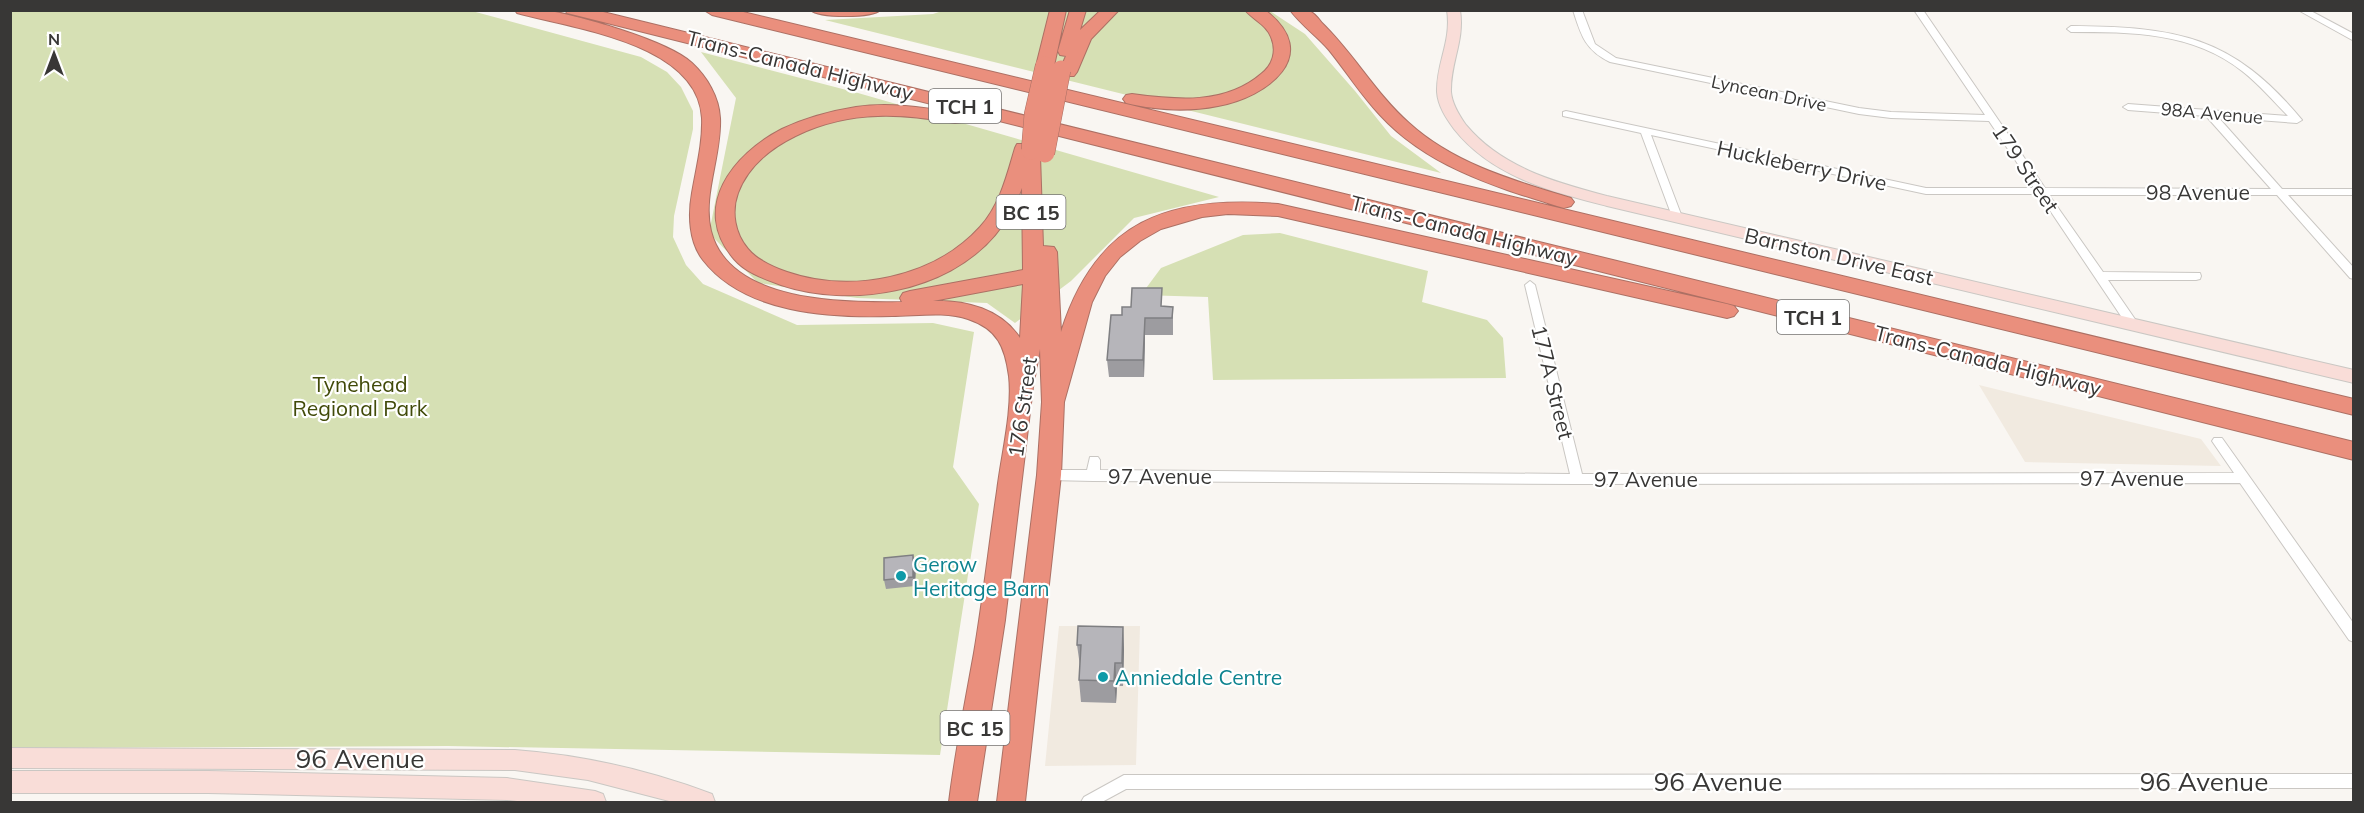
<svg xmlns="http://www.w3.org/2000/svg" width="2364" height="813" viewBox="0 0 2364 813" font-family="Mulish,sans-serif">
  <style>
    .built { fill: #f1eae0 }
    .green { fill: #d6e0b4 }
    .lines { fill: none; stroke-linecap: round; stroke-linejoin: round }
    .street-casing { stroke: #cac7c3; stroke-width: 2 }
    .secondary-casing { stroke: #cac7c3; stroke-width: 2 }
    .highway-casing { stroke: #ac7064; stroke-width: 2 }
    .street { fill: #fff; fill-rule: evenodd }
    .secondary { fill: #f9ddd8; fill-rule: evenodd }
    .highway { fill: #ea8f7d; fill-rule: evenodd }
    .highway-bridge-casing { stroke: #ac7064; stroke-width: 20; stroke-linecap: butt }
    .highway-bridge { stroke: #ea8f7d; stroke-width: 19 }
    .wall { fill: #9d9ca0 }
    .shaded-wall { fill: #7f7f82 }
    .building { fill: #b6b5ba; stroke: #7f7f82; stroke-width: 1.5 }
    .culture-dot { fill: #0f9aa8; stroke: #fff; stroke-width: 2 }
    .labels { text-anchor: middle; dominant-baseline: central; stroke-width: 4.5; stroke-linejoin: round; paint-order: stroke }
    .far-street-label { font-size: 18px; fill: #383736; stroke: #fff }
    .shield { fill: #fff; stroke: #747372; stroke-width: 1.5 }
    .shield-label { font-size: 20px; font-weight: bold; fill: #383736 }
    .street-label { font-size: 21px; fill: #383736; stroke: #fff }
    .park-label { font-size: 21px; fill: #414a09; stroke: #fff }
    .culture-label { font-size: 21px; fill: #0d838f; stroke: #fff; text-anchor: start }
    .near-street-label { font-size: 26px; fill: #383736; stroke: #fff }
  </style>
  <rect width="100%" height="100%" fill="#f9f6f2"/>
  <path class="built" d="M1979 385 2201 439 2221 466 2025 462Z
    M1059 626H1140L1136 765 1045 766Z"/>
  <path class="green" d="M945 10 1270 11 1305 34 1355 91 1391 136 1441 173 825 20 933 14Z
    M11 11H472L641 57 667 72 681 87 693 111V129L674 216 673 237 686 265 703 284 797 325 933 323 974 332 953 467 979 504 940 755 448 746 11 748Z
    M701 52 858 93 1219 197 1134 218 1071 281 1015 323 987 303 857 298 758 283 709 233 736 98Z
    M1280 233 1428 271 1422 302 1487 320 1503 338 1506 378 1213 380 1208 297 1141 295 1161 268 1243 235Z"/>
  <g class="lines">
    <g class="street-casing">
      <path id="street" d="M1573 10H1582L1595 44 1616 58 1859 108 1891 112 1985 115 1914 10H1923L2045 188 2271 189 2206 116 2128 110 2123 107 2128 104 2288 116C2273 101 2259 84 2242 71 2193 32 2131 32 2071 32L2067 29 2071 26C2176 27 2232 35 2302 120L2297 123 2218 117 2282 189H2354V195H2288L2354 268V279L2350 278 2277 195H2049L2103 272 2200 273 2201 276 2200 279 2196 280H2108L2139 325 2133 329 2129 328 2039 194H1926L1651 135 1682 217 1677 220 1673 219 1641 133 1563 116V112L1566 111 1926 188H2034L1989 121 1891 118 1859 114 1610 62C1585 50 1581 35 1573 10Z
        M2298 10H2309L2354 34V41Z
        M1530 281 1535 285 1582 474 2234 473 2212 441 2214 438H2222L2354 624V642L2349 640 2240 483 1577 484 1093 481 1049 480 1045 478 1043 475 1045 472 1049 470H1087L1090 457H1098L1100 460V470L1570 474 1525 285Z
        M2354 774V788L1126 789 1102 802H1081L1084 797 1124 775Z"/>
    </g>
    <g class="secondary-casing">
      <path id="secondary" d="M1447 10H1460C1465 41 1450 63 1451 92 1452 104 1459 115 1466 125 1502 168 1555 182 1607 196L2354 370V383L1607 206C1550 191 1492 177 1454 129 1446 118 1438 106 1437 92 1436 63 1452 41 1447 10Z
        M10 748 515 750C582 755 649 770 712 794L715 802H673L588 780 515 770 10 768Z
        M10 771H208L507 778 595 791 603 794 606 802H526L507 800 208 793H10Z"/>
    </g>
    <g class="highway-casing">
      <path id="highway" d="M515 10C524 10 534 10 543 10 575 14 669 41 692 63 707 77 719 97 720 118 722 155 702 195 711 231 729 303 844 303 902 302L900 298 903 293 910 291 1023 270 1022 188C1015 205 1007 221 995 235 946 293 850 308 781 285 765 279 746 273 734 259 690 208 733 154 782 129 805 118 831 111 856 107 889 102 922 107 955 113L961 114 964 118 961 122 955 123C930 119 904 115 878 116 827 117 757 142 738 193 731 212 735 234 748 249 757 260 773 267 787 272 851 294 934 278 980 227 1000 205 1007 175 1015 148L1017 144H1031L1033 150 1040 155 1043 246 1054 247 1057 252 1061 332C1096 221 1168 195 1278 204L1727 304 1734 306 1738 311 1734 316 1727 318 1278 216 1228 214 1202 217 1161 229 1140 241 1120 257 1105 276 1092 302 1064 402 1061 475 1025 802H997L1037 475 1042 402 1040 349 1033 387 1005 620 977 802H949C955 753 965 703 974 653 983 599 989 545 997 491 1001 456 1013 411 1009 376 1005 347 998 329 968 319 945 311 916 316 892 316 831 318 745 314 703 260 689 242 688 215 692 193 696 169 703 143 702 118 698 43 574 29 517 13ZM1023 284 1020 338C1001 309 966 300 933 301Z
        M565 10H595L2354 442V460L567 13Z
        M704 10H735L2354 399V415L712 15Z
        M811 10H880C873 18 818 18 811 10Z
        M1050 10H1066L1054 66 1051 70H1039L1036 66Z
        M1070 10H1086L1080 30 1101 10H1119L1091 39 1077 72 1074 76H1062L1059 72 1066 56 1060 55 1058 51Z
        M1245 10H1265C1324 55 1267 97 1218 106 1188 112 1155 110 1126 103L1123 99 1126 95 1132 94C1176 100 1225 105 1261 74 1273 65 1277 51 1271 37 1266 24 1253 20 1245 10Z
        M1290 10C1295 10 1304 9 1309 11 1313 12 1319 19 1322 23 1354 54 1376 94 1409 123 1454 164 1515 181 1571 198L1574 202 1571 206 1564 208 1557 206C1493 186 1427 166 1380 115 1361 95 1346 71 1329 50 1317 36 1301 25 1290 10Z"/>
    </g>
    <use href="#street" class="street"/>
    <use href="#secondary" class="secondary"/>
    <use href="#highway" class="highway"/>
    <g class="highway-bridge-casing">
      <path id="highway-bridge" d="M1031 150 1034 114 1045 66
        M1045 153 1061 70"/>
    </g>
    <use href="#highway-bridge" class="highway-bridge"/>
  </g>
  <path class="wall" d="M1131 307H1173V335H1145L1144 377H1109L1107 360 1122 315Z
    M916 564 915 586 886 589 884 580Z
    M1123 627 1124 650 1123 686H1117L1116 703 1081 702 1079 680 1080 666 1077 645Z"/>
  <path class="shaded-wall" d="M1145 318V335L1144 377 1143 360Z
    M913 555 916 564 915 586 913 577Z
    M1123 627 1124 650 1123 686 1122 663Z
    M1115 663 1117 686 1116 703 1114 681Z"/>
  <path class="building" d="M1132 288H1162L1161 306 1173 307 1172 318H1145L1143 360H1107L1111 315H1122V307H1131Z
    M913 555V577L884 580V558Z
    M1078 626 1123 627 1122 663H1115L1114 681 1079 680 1081 645H1077Z"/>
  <g class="culture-dot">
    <circle cx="901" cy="576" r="6"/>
    <circle cx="1103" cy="677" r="6"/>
  </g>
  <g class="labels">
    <g class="far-street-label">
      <text transform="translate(1769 93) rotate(12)">Lyncean Drive</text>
      <text transform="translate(2212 113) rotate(5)">98A Avenue</text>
    </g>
    <g class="shield">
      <rect x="929" y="89" width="72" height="34" rx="4.5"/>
      <rect x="996.5" y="195" width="69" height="34" rx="4.5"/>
      <rect x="1777" y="300" width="72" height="34" rx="4.5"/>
      <rect x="940.5" y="711" width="69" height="34" rx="4.5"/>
    </g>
    <g class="shield-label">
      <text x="965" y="106">TCH 1</text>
      <text x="1031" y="212">BC 15</text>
      <text x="1813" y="317">TCH 1</text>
      <text x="975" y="728">BC 15</text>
    </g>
    <g class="street-label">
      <text transform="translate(800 65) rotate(14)">Trans-Canada Highway</text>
      <text transform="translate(1802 165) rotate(12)">Huckleberry Drive</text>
      <text transform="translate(2026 168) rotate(56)">179 Street</text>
      <text x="2198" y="192">98 Avenue</text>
      <text transform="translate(1464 230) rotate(14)">Trans-Canada Highway</text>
      <text transform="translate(1839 256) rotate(13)">Barnston Drive East</text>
      <text transform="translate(1988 360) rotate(14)">Trans-Canada Highway</text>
      <text transform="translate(1553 382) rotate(76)">177A Street</text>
      <text transform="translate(1022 407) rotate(-82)">176 Street</text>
      <text x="1160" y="476">97 Avenue</text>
      <text x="2132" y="478">97 Avenue</text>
      <text x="1646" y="479">97 Avenue</text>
    </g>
    <g class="park-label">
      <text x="360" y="384">Tynehead<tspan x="360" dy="24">Regional Park</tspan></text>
    </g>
    <g class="culture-label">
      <text x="913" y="564">Gerow<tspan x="913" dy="24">Heritage Barn</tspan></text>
      <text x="1115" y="677">Anniedale Centre</text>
    </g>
    <g class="near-street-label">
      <text x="360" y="758">96 Avenue</text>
      <text x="1718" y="781">96 Avenue</text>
      <text x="2204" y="781">96 Avenue</text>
    </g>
  </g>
  <rect width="2364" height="813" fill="none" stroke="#383736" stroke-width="24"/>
  <g transform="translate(54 54)" stroke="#ffffff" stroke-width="4.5" paint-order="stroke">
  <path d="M0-4.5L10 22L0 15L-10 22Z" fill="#383736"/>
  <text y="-9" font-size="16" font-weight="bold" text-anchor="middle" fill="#383736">N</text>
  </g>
</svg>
